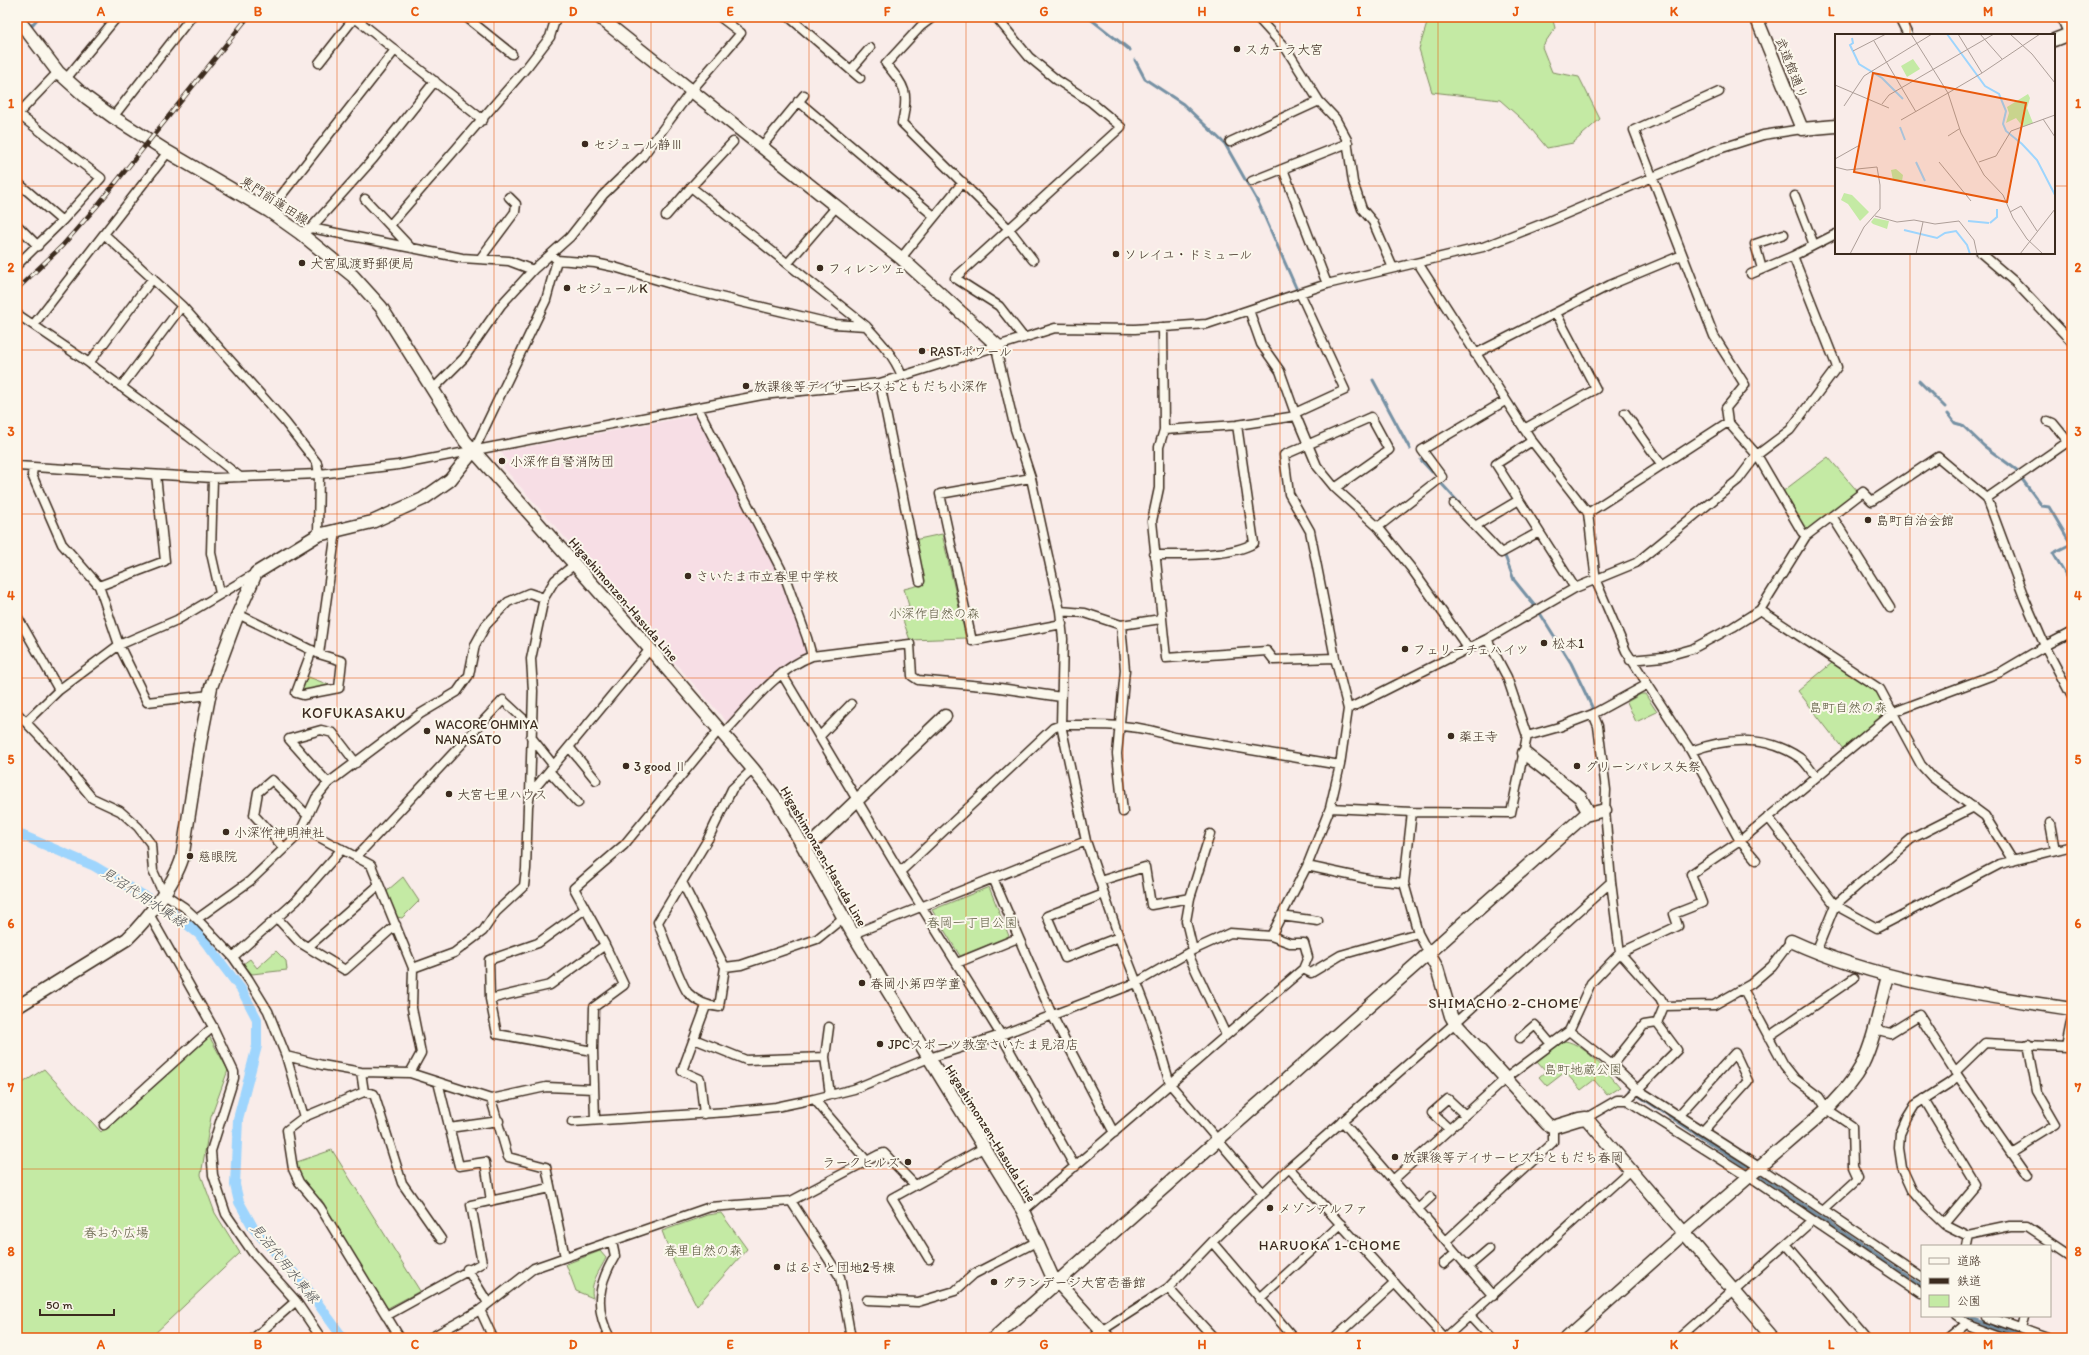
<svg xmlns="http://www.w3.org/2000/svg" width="2089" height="1355" viewBox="0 0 2089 1355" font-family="Itim,'Klee One',sans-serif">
	<rect width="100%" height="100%" fill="#f9ece9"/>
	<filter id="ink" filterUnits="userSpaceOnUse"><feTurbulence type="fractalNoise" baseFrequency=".025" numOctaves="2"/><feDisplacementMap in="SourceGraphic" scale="8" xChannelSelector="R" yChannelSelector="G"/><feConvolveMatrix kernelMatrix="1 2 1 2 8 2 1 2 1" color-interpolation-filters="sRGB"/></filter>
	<g filter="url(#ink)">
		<path fill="#f7dee5" d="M697 415 762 541 794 611 807 652 772 675 727 722 503 467 509 462 501 452Z"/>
		<path fill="#c4eaa4" stroke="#808a61" d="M1429 17H1552L1555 28 1542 47 1552 72 1579 77 1600 119 1573 143 1547 148 1527 124 1500 100 1432 92 1419 49Z
			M1828 457 1859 493 1808 532 1802 530 1782 492Z
			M942 534 966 638 910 640 899 609 909 606 904 589 924 584 914 540Z
			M1832 663 1879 693 1890 711 1843 749 1798 691Z
			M306 676 332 686 304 692 301 688Z
			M1641 694H1645L1657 712 1636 722 1627 702Z
			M403 877 419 901 402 918 397 917 386 894 388 890Z
			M989 887 1009 936 960 956 932 910Z
			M276 951 286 961 287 970 252 974 243 964 250 959 257 968Z
			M209 1036 228 1070 211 1117 201 1175 215 1213 240 1253 150 1338H17V1085L18 1086 44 1069 101 1132Z
			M1561 1041C1581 1039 1608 1073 1620 1087L1607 1095 1594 1080 1581 1090 1565 1072 1547 1086 1539 1077 1546 1071 1536 1060Z
			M332 1150 420 1291 386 1309 321 1199 315 1200 291 1164Z
			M721 1213 747 1249 697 1306 674 1263 662 1231 707 1215Z
			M600 1251 606 1258C600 1270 589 1284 593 1298L576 1291 566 1264Z"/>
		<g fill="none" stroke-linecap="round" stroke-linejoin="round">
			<path stroke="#7691a4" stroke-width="3" d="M1088 17 1130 50
				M32 25 39 17
				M1135 60 1145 79 1183 104 1225 144 1259 204 1297 290
				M1373 380 1410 449
				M1919 381 1945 407
				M1948 414 1955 423 1962 425 1984 446 2018 471
				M1421 460 1432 472
				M2022 479 2042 506 2049 507 2071 544 2053 553 2072 585
				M1440 482 1460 504
				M1505 556 1514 580 1538 610 1571 663 1593 709
				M1630 1090 1752 1171
				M1757 1174 1922 1286
				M1968 1316 2026 1338"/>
			<path stroke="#9ed5fd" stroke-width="10" d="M17 833 94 866 173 913 199 934 241 989 257 1019V1046L238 1119 235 1185 239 1202 254 1229 303 1283 343 1338"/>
			<defs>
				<path id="street" d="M466 17 512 54
					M789 17 860 78
					M933 17 921 26 886 64C906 87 909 93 902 123L1009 229 1033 260
					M996 17 1029 57 1057 80 1091 102 1121 127 955 278 999 306 1024 338
					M1257 17 1287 50 1319 101 1335 118 1347 140 1353 182 1362 209 1373 222 1393 268
					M1899 17 1908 35
					M2061 17 2072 42
					M355 18 483 120
					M319 63 355 17
					M851 70 870 48
					M65 80 117 17
					M1719 92 1634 130 1714 336 1745 385 1726 408 1728 422 1757 455 1802 532 1806 536
					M798 101 934 216
					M17 115 58 72
					M113 117 191 17
					M1230 142 1319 101
					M762 146 804 95
					M1283 169 1327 284
					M1252 181 1348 143
					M17 182 62 221
					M691 187 733 142
					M1795 196 1814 245
					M365 199 411 248
					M269 211 395 50
					M666 216 691 187 866 326C881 342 894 356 902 376
					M17 225 38 246
					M390 225 527 67 550 37 556 17
					M311 228 373 159 435 81
					M300 233 311 228 462 258 509 261 533 270
					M104 234 168 152
					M1981 253 2016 283 2072 342
					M551 254 557 260 595 263 614 267 691 290 834 324 866 326
					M901 258 963 182
					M480 259 515 212 516 204 509 197
					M788 263 837 206
					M1418 263 1532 441 1588 513 1596 581 1626 651 1691 751 1740 841 1756 860
					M17 265 62 221 101 178 18 114
					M1762 269 1755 244 1784 234
					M1751 274 1793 256
					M1249 310 1261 344 1280 371 1296 416 1317 466 1335 488 1378 527 1411 568 1468 648
					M17 314 89 363 188 436 240 477
					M34 324 104 234 182 306 285 422 317 463 319 474 318 535
					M1163 327 1164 430 1159 447V488L1152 521 1166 658 1267 651 1274 660 1335 658
					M996 348 1015 429 1031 478 1060 611 1063 639 1061 725 1086 841 1119 937 1152 1022 1170 1084 1263 1193
					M1475 354 1610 285 1682 255
					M89 363 153 278
					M880 383 920 581
					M121 387 182 306
					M433 389 464 358 501 305 533 270 570 237 603 195 642 157 692 90 741 33 720 17
					M698 408 785 577 807 638 812 656
					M1295 413 1345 390 1300 293
					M1625 413 1662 465
					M2048 421 2053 423 2071 445
					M1524 429 1596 389 1556 313
					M1164 430 1237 425 1296 416
					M1532 441 1496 464 1575 588
					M474 450 546 300 557 260
					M17 466 213 478 319 474 398 465 762 395 880 383 1055 328 1135 329 1207 324 1327 284 1483 247 1549 221 1719 149 1763 135 1802 129
					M33 468 32 475 62 544 99 586 119 645 147 702 210 695
					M213 478 211 553 220 593
					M1031 478 940 494 972 641 1062 624
					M1987 498 2069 441
					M1454 504 1501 553 1539 532
					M1588 513 1728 422
					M1832 516 1890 608
					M1475 526 1519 500
					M1378 527 1442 477 1422 450 1505 401
					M1154 555C1181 555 1231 557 1254 543L1237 425
					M99 586 165 561 156 475
					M1760 610 1880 689 1921 765 1932 777 1985 816 2013 861
					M1060 611 1085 613 1121 625 1161 619
					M238 614 319 654 342 661 339 688 303 695 296 693 312 650
					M17 616 59 690
					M1121 625 1125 670 1117 754 1123 812
					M319 654 336 531
					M1630 660 1663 657 1692 649 1733 627 1760 610 1806 536 1863 492 1872 501 1938 457 1987 498 2025 600 2045 646 2072 697
					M782 674 900 872 1001 1035 1075 1167
					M1348 709 1487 639 1575 588 1636 563 1738 480 1757 455 1790 430 1837 367 1793 256 1836 234
					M17 713 53 751 92 798 120 811 138 827 151 844 153 871 163 893 184 907 197 919 233 957 249 980 268 1011 286 1056 304 1117
					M1593 714 1598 726 1606 790 1605 810 1611 882 1620 953 1660 998 1664 1006 1714 1005 1751 984 1772 966 1791 941
					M26 722 59 690 119 645 177 620 256 573
					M723 734C749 707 775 670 812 656L910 644 912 676 918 680 993 687 1061 697
					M820 736 851 704
					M1527 736 1559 727 1593 714 1646 685
					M531 737 554 766
					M569 747 596 780
					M1691 751C1727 738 1767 735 1800 758 1806 762 1811 771 1816 777
					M549 771 578 803
					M328 783 289 739 321 730 333 733 356 763
					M530 794 650 649
					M1330 808 1412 812 1511 813 1527 736 1507 677 1487 639
					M1412 812 1404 883 1418 933
					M1768 817 1835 905 1877 928 2000 864 2072 846
					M2050 823 2055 850
					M302 828 371 865 413 968 412 1008 421 1053 410 1073
					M283 847 254 815 258 792 272 780 308 816
					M356 857 503 700 531 726
					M1307 866 1372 880 1404 883
					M900 872 1053 728 1061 725C1103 725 1134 723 1174 737L1340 765
					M993 878 1052 1015 1114 1133
					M1100 881 1145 867 1151 905 1190 898
					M682 882 725 967 741 965 817 939 843 918
					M1104 894 1047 916 1065 958 1119 937
					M585 909 538 943 489 960 490 999 497 1034 593 1051
					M149 914 213 1027 234 1072V1078L211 1151 213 1175 226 1214 253 1253 296 1301 321 1338
					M1281 916 1318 921
					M277 918 299 942 345 970 396 925
					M197 919 250 881 294 839 302 828 316 798 328 783 420 714 457 692 469 675 475 645 486 625 508 602 529 593 544 598
					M853 934 1086 841
					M1271 936 1307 866 1330 808 1340 765 1348 709 1335 658 1310 531 1289 494 1284 455 1371 417 1389 450 1335 488
					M308 947 379 885
					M1193 950 1186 921 1190 898 1210 834
					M1816 952 1835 905 1911 839 1974 807
					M1188 954 1226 1035
					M233 957 296 901 342 849
					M957 963 1018 938
					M725 967 719 1007C707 1006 697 1002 688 993 683 988 661 932 658 922L708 839 732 789 753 769
					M413 968 454 953 483 931 496 912 524 886 526 869 528 806 530 794 533 691 531 659 544 598 555 580 575 564
					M1743 989 1784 1065 1795 1079 1819 1097 1827 1109 1852 1126 1853 1167 1858 1178 1823 1210
					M490 999 550 985 605 945
					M829 1027 825 1057 830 1095
					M1874 1029 1890 1033 1919 1015 1958 1076 2027 1175
					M1569 1031 1612 1065 1637 1089 1759 1167 1922 1277
					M1768 1037 1854 978
					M1520 1038 1535 1025 1551 1044
					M694 1039 746 1060 825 1057
					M286 1056 322 1065 361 1072 410 1073 491 1099 546 1087 594 1089
					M1612 1065 1644 1025 1657 1023
					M361 1072 364 1092
					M1955 1072 1985 1043 2066 1047 2072 1017
					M1958 1076 1948 1084 1915 1105 1907 1118 1900 1134 1899 1148 1902 1168 1912 1190 1925 1205 1946 1225 1968 1236 2011 1227H2027L2072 1257
					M438 1082 459 1166 485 1162 491 1201
					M491 1099 508 1157 546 1167 565 1257
					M814 1099 867 1161
					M1924 1099 1976 1185 1944 1223
					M1627 1100 1749 1177 1922 1294
					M704 1114 700 1079 682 1071 706 1006
					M1679 1115 1735 1053 1748 1081 1703 1131
					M1586 1118 1617 1100H1627L1677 1050 1657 1023 1664 1006
					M595 1120 593 1051 594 1007 624 985 605 945 574 888 624 845 719 730
					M1342 1121 1493 1296
					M572 1122 728 1112 776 1107 814 1099 854 1089 929 1058 1001 1035 1136 983 1193 950 1230 933 1271 936 1290 943H1304L1308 957 1303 969
					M104 1125 213 1027
					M449 1128 499 1121
					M1449 1129 1432 1113 1448 1099 1465 1115
					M2011 1152 2056 1124 2037 1091 2028 1044
					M1289 1168 1445 1338
					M1393 1180 1505 1079 1569 1031 1591 983 1620 953 1678 926 1674 914 1702 903 1691 874 1740 841 1894 712 2001 672 2045 646 2072 632
					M791 1201 840 1277 851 1338
					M1418 1209 1431 1197
					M1023 1211 1303 969 1311 973 1341 955 1418 933 1429 954
					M1446 1241 1553 1142V1127
					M1212 1242 1294 1338
					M1786 1244 1867 1338
					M1966 1246 1968 1236
					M929 1259 892 1198 985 1147
					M1443 1264 1456 1253
					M1468 1267 1489 1249
					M467 1269 488 1303
					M1168 1288 1214 1338
					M1259 1299 1341 1224
					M867 1300 918 1302 955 1291 974 1274 1038 1241
					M480 1310 493 1338
					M386 1316 482 1263 471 1205 550 1188
					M1470 1316 1490 1338
					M1956 1316 1966 1323 2007 1338
					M1986 1316 2047 1338
					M2021 1328 2024 1316
					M254 1338 296 1301
					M400 1338 320 1207 299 1182 293 1169 287 1130 304 1117 364 1092 374 1094 402 1183 441 1239
					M430 1338 480 1310 534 1268 710 1207 791 1201 878 1155 884 1153 915 1185
					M610 1338C594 1308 598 1284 615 1256L612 1242
					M1093 1338 1101 1331 1168 1288 1212 1242 1289 1168 1455 1023 1611 882
					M1335 1338 1395 1283
					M1445 1338 1630 1170
					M1680 1338 1812 1221
					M1948 1338 1966 1323"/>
				<path id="secondary" d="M599 17 901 258 999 347
					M1756 17 1802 129 1836 126
					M17 18 58 72 87 98 113 117 168 152 269 211 300 233 353 276 381 307 465 441 650 649 753 769 775 797 853 934 1023 1211 1052 1276 1108 1338
					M2054 40 2072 33
					M1524 753 1580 797 1589 813
					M805 850 945 716
					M1791 941C1878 981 1978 995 2072 1009
					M1429 954 1437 968 1451 1016 1455 1023 1547 1124 1553 1127 1579 1119 1586 1118 1774 1338
					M17 1007 127 939C146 921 174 884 182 859L200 743 211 687 238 614 256 573 318 535 372 522 423 499 450 480 474 450
					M994 1338 1585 815 1605 810
					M1567 1338 1684 1233 1827 1109C1840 1095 1853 1082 1862 1065 1875 1039 1880 1005 1888 976"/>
			</defs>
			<use href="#street" stroke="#3b2a1e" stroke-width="11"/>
			<use href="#secondary" stroke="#3b2a1e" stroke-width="15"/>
			<use href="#street" stroke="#fbf7ec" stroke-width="8"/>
			<use href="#secondary" stroke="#fbf7ec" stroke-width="12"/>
			<defs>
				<path id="rail" d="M17 289 62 246 97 206 248 17"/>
			</defs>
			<use href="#rail" stroke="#3b2a1e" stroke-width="4.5"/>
			<use href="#rail" stroke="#fbf7ec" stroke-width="3" stroke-dasharray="9" stroke-linecap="butt"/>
		</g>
	</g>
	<path fill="none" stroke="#e8590c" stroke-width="1" stroke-opacity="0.55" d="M179 17V1338M337 17V1338M494 17V1338M651 17V1338M809 17V1338M966 17V1338M1123 17V1338M1280 17V1338M1438 17V1338M1595 17V1338M1752 17V1338M1910 17V35M17 186H1836M2054 186H2072M1910 253V1338M17 350H2072M17 514H2072M17 678H2072M17 841H2072M17 1005H2072M17 1169H2072"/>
	<g fill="#3b2a1e" stroke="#fbf7ec" stroke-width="1.5">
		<circle cx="1237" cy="49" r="4"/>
		<circle cx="585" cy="144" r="4"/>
		<circle cx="1116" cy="254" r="4"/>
		<circle cx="302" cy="263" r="4"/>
		<circle cx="820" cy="268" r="4"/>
		<circle cx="567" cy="288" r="4"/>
		<circle cx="922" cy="351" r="4"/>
		<circle cx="746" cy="386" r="4"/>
		<circle cx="502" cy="461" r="4"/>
		<circle cx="1868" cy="520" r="4"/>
		<circle cx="688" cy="576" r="4"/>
		<circle cx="1544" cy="643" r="4"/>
		<circle cx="1405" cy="649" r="4"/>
		<circle cx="427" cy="731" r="4"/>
		<circle cx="1451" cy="736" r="4"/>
		<circle cx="626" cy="766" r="4"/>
		<circle cx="1577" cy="766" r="4"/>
		<circle cx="449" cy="794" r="4"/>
		<circle cx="226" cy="832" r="4"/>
		<circle cx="190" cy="856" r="4"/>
		<circle cx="862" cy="983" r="4"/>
		<circle cx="880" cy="1044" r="4"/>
		<circle cx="1395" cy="1157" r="4"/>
		<circle cx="908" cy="1162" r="4"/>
		<circle cx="1270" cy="1208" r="4"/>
		<circle cx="777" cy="1267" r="4"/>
		<circle cx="994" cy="1282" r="4"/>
	</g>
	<g text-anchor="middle" stroke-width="4" stroke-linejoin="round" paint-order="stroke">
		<g font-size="13" fill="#3b2a1e" stroke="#fbf7ec" text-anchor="start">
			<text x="1245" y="54">スカーラ大宮</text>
			<text x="593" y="149">セジュール静Ⅲ</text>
			<text x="1124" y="259">ソレイユ・ドミュール</text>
			<text x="310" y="268">大宮風渡野郵便局</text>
			<text x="828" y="273">フィレンツェ</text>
			<text x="575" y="293">セジュールK</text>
			<text x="930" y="356">RASTポワール</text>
			<text x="754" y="391">放課後等デイサービスおともだち小深作</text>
			<text x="510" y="466">小深作自警消防団</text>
			<text x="1876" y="525">島町自治会館</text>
			<text x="696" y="581">さいたま市立春里中学校</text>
			<text x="1552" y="648">松本1</text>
			<text x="1413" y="654">フェリーチェハイツ</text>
			<text x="435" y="729">WACORE OHMIYA<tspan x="435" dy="15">NANASATO</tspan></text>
			<text x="1459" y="741">薬王寺</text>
			<text x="634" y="771">3 good Ⅱ</text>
			<text x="1585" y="771">グリーンパレス矢祭</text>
			<text x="457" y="799">大宮七里ハウス</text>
			<text x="234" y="837">小深作神明神社</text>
			<text x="198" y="861">慈眼院</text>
			<text x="870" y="988">春岡小第四学童</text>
			<text x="888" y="1049">JPCスポーツ教室さいたま見沼店</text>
			<text x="1403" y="1162">放課後等デイサービスおともだち春岡</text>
			<text x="900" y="1167" text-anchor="end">ラークヒルズ</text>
			<text x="1278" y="1213">メゾンアルファ</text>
			<text x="785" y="1272">はるさと団地2号棟</text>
			<text x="1002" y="1287">グランデージ大宮壱番館</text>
		</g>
		<g font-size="13" fill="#3b2a1e" stroke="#fbf7ec">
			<text transform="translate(1792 68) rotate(68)" y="5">武道館通り</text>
			<text transform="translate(275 200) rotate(33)" y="5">東門前蓮田線</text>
			<text transform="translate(624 599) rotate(49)" y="5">Higashimonzen-Hasuda Line</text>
			<text transform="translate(824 856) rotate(60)" y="5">Higashimonzen-Hasuda Line</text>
			<text transform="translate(991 1133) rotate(58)" y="5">Higashimonzen-Hasuda Line</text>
		</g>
		<g font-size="13" fill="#5d5a40" stroke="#fbf7ec">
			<text x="934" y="618">小深作自然の森</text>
			<text x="1848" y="712">島町自然の森</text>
			<text x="972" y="927">春岡一丁目公園</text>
			<text x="1583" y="1074">島町地蔵公園</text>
			<text x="116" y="1237">春おか広場</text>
			<text x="703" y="1255">春里自然の森</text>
		</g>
		<g font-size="14" font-style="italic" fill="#545556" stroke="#fbf7ec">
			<text transform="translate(144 897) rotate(33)" y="5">見沼代用水東縁</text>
			<text transform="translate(285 1263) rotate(51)" y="5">見沼代用水東縁</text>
		</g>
		<g font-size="14" letter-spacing="1" fill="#3b2a1e" stroke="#fbf7ec">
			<text x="1504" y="1008">SHIMACHO 2-CHOME</text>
			<text x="1330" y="1250">HARUOKA 1-CHOME</text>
		</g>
		<g font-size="15" letter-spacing="1" fill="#3b2a1e" stroke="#fbf7ec">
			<text x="354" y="718">KOFUKASAKU</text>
		</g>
	</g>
	<g transform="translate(1835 34)">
		<rect width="220" height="220" fill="#f9ece9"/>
		<path d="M78 25 85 35 72 43 66 32ZM193 60 195 64 192 74 198 89 188 93 181 84 171 89 174 79 172 73ZM61 135 68 141 67 147 58 146 56 136ZM9 159 17 161 34 178 25 187 13 170 6 166ZM39 184 54 187 52 195 38 190 36 188Z" fill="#c4eaa4"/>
		<path fill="none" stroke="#9ed5fd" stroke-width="2" d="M112 0 150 52 164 60 171 77 168 90 171 97 187 110 202 126 220 161M17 4 18 9 15 11 24 30 47 44 68 65M65 93 70 106M81 128 90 147M133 187 154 189M155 189 162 183V175M69 196 102 204 110 199 121 197 132 211 135 220"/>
		<path fill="none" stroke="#ad9e98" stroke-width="1" d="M76 0 113 59 126 99 149 141 168 161 178 184 192 205 208 220M145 0 167 25M175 0 197 20 220 49M39 7 81 78M18 17 51 0M147 39 205 0M0 51 54 74M113 59 147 39 123 0M47 70 54 61 159 0M9 72 29 42 97 0M208 85 220 103M66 86 113 59M113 102 124 95M0 125 23 112M104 128 136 167M144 128 161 122 176 97 220 81M0 133 12 136 42 133 45 151V175L29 193 15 220M175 178 186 172 202 197M40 182 62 188 79 186 100 190 124 187 139 206 142 220M81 220 88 188M185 220 220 175"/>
		<path fill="#e8590c" fill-opacity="0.15" stroke="#e8590c" stroke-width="2" d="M38 39 191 69 172 168 19 138Z"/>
		<rect width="220" height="220" fill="none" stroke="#3b2a1e" stroke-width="2"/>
	</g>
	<rect width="2089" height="1355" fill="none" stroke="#fbf7ec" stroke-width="44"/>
	<rect x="1921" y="1245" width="130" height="72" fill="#fbf7ec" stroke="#aea59a"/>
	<rect x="1929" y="1258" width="20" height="6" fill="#fbf7ec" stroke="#aea59a"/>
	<text x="1957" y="1265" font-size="12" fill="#3b2a1e">道路</text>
	<rect x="1929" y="1278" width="20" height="6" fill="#3b2a1e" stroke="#aea59a"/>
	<text x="1957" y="1285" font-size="12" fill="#3b2a1e">鉄道</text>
	<rect x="1929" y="1295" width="20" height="12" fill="#c4eaa4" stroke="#aea59a"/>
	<text x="1957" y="1305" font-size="12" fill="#3b2a1e">公園</text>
	<path d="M40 1309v6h74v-6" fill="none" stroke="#3b2a1e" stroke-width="2"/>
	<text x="46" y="1309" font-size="12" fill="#3b2a1e" stroke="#fbf7ec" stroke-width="3" paint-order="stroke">50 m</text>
	<rect x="22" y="22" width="2045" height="1311" fill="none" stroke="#e8590c" stroke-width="1.5"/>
	<g font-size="13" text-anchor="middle" font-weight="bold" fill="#e8590c">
		<text x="101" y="16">A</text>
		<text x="258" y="16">B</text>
		<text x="415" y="16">C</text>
		<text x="573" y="16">D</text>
		<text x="730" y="16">E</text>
		<text x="887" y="16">F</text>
		<text x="1044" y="16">G</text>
		<text x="1202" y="16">H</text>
		<text x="1359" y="16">I</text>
		<text x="1516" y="16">J</text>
		<text x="1674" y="16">K</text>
		<text x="1831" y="16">L</text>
		<text x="1988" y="16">M</text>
		<text x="11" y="108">1</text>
		<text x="2078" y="108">1</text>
		<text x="11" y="272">2</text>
		<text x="2078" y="272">2</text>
		<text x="11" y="436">3</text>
		<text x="2078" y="436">3</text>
		<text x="11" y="600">4</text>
		<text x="2078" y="600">4</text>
		<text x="11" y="764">5</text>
		<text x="2078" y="764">5</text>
		<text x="11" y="928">6</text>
		<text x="2078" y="928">6</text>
		<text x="11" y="1092">7</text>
		<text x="2078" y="1092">7</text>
		<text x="11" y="1256">8</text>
		<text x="2078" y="1256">8</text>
		<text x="101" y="1349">A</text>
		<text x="258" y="1349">B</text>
		<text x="415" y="1349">C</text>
		<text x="573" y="1349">D</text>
		<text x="730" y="1349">E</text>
		<text x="887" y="1349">F</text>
		<text x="1044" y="1349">G</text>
		<text x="1202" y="1349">H</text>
		<text x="1359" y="1349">I</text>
		<text x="1516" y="1349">J</text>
		<text x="1674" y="1349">K</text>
		<text x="1831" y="1349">L</text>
		<text x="1988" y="1349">M</text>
	</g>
</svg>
